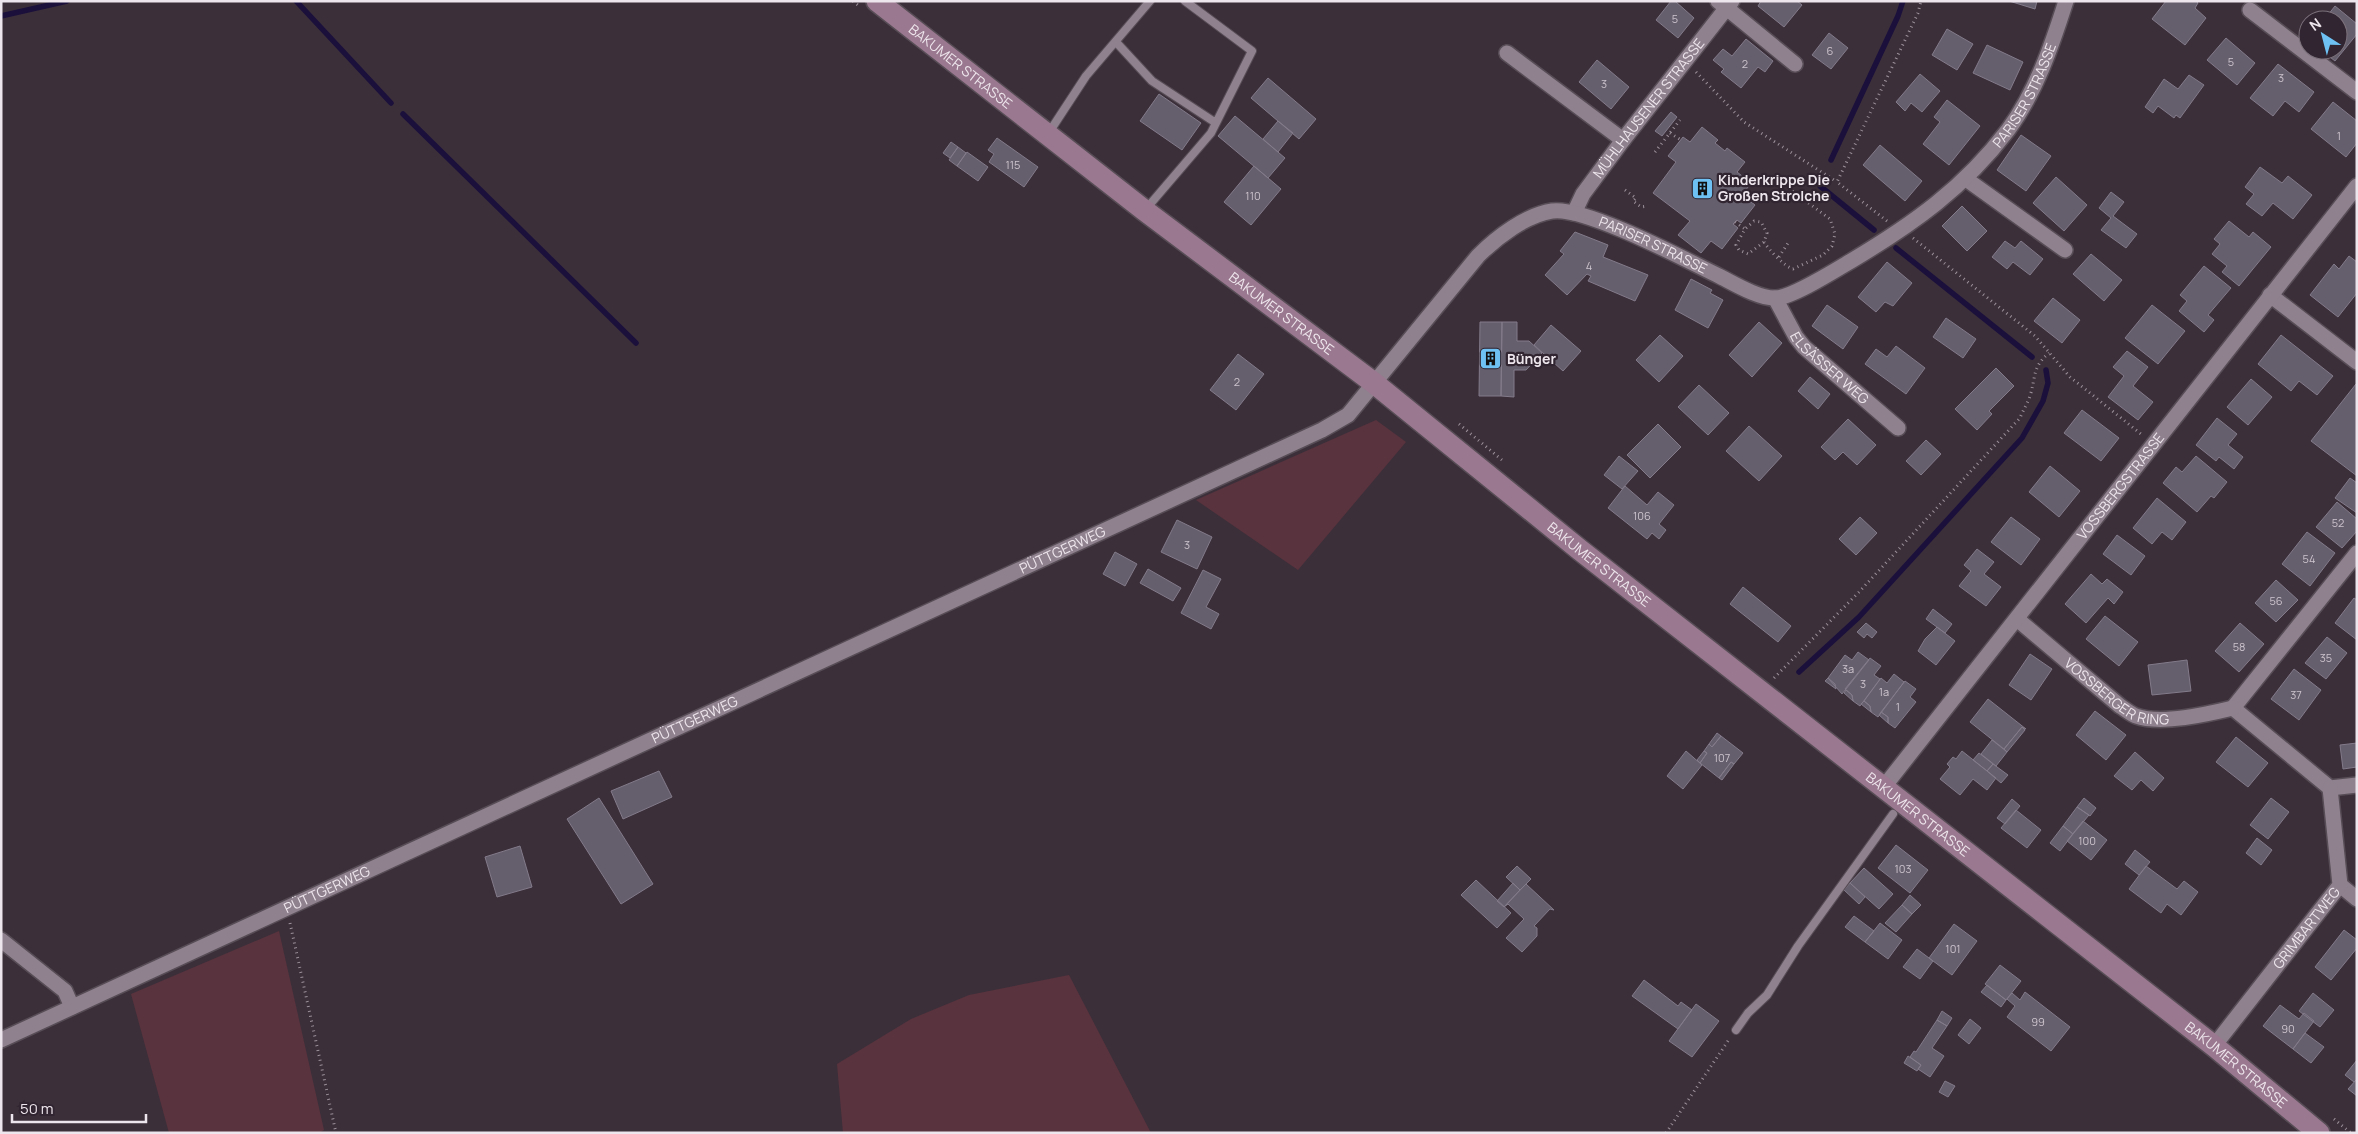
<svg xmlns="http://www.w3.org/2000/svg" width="2358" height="1134" viewBox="0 0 2358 1134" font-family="Manrope,sans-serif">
	<rect width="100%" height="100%" fill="#3b2f3a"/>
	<path fill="#59333d" d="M1376 420 1406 442 1298 570 1196 500Z
		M279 931 324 1130 319 1133H169L131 994Z
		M1069 975 1151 1133H843L837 1064 911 1019 969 995Z"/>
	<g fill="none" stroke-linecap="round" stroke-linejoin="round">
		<path stroke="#1b103b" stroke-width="5.5" d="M296 1 391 103
			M1 16 67 1
			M403 114 636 343
			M1831 160 1898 16 1903 1
			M1820 186 1874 230
			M1896 248 2032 357
			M1799 672 1859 617 2022 438 2043 401 2048 383 2046 370"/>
	</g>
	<path fill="#655e6c" stroke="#837b8a" d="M1671 1H1675L1694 18 1678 38 1656 20Z
		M1761 1H1797L1802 5 1784 27 1758 6Z
		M2009 1H2037L2035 9Z
		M2166 1H2196L2198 3 2195 8 2206 18 2185 45 2152 19Z
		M2335 6 2357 24V34L2335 61 2321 50H2338V20H2324Z
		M1947 29 1973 44 1957 70 1932 55Z
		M1829 33 1848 48 1831 69 1812 55Z
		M2226 38 2255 63 2237 85 2207 60Z
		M1746 39 1773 61 1765 72 1758 67 1741 88 1721 72 1724 69 1713 60 1723 49 1732 56Z
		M1987 45 2023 62 2010 90 1973 73Z
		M1597 60 1629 87 1611 109 1579 82Z
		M2278 64 2314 92 2299 112 2285 101 2273 116 2250 98Z
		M1920 74 1940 91 1922 112 1911 103 1905 111 1896 102Z
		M2189 75 2204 85 2180 118 2176 115 2174 118 2158 106 2153 113 2145 107 2164 79 2178 89Z
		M1268 78 1316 119 1299 139 1251 98Z
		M1159 94 1201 123 1182 150 1140 121Z
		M1947 100 1980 126 1949 165 1923 144 1940 122 1934 117Z
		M2333 102 2357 121V143L2346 157 2311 129Z
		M1671 112 1677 117 1662 136 1655 131Z
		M1235 116 1285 158 1268 178 1218 136Z
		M1278 121 1293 133 1278 152 1263 139Z
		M1702 127 1718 140 1715 143 1725 151 1727 148 1745 162 1737 172 1751 183 1742 195 1755 205 1741 223 1737 220 1733 224 1738 228 1722 249 1711 241 1701 253 1678 235 1690 221 1653 193 1676 162 1668 156 1683 137 1690 142Z
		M2021 135 2051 156 2026 191 1997 170Z
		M997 138 1038 167 1024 187 989 162 994 154 988 150Z
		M951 142 958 147 950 158 943 153Z
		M1880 145 1922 181 1905 201 1863 165Z
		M958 147 966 153 957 166 949 160Z
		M967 152 988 167 978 181 957 166Z
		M1254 166 1281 189 1251 225 1224 202Z
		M2260 167 2282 183 2288 176 2312 195 2293 219 2273 203 2262 216 2246 204 2254 194 2245 187Z
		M2056 177 2087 205 2064 231 2033 203Z
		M2111 192 2124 202 2113 216 2137 234 2126 248 2101 230 2111 218 2099 208Z
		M1962 206 1987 231 1967 251 1942 226Z
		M2229 221 2249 237 2253 232 2271 247 2239 286 2222 272 2227 266 2212 254 2220 244 2214 239Z
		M1575 232 1608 245 1603 257 1648 275 1635 301 1588 281 1591 276 1587 274 1567 295 1545 275 1564 254 1560 251Z
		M2005 241 2015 248 2021 241 2043 259 2030 275 2013 262 2007 269 1992 257Z
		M2091 254 2122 280 2104 301 2073 274Z
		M2349 256 2357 262V293L2338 317 2310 295 2334 264 2339 269Z
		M1887 262 1912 283 1893 306 1885 302 1876 312 1858 297Z
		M2204 266 2231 288 2208 315 2214 320 2204 332 2179 311 2187 301 2180 295Z
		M1691 279 1712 290 1710 293 1723 300 1708 328 1675 310Z
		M2053 298 2080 320 2062 343 2034 321Z
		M1827 305 1858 327 1843 349 1812 326Z
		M2152 305 2185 331 2158 364 2125 338Z
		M1946 318 1976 339 1963 358 1933 337Z
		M1480 322H1502L1501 396H1479Z
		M1502 322H1517V341H1529L1542 353 1526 370H1514V397L1501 396Z
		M1759 322 1782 343 1752 377 1729 355Z
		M1551 325 1581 351 1563 371 1534 345Z
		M1660 335 1683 356 1659 382 1636 360Z
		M2281 335 2333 376 2317 395 2299 381 2291 391 2258 364Z
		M1896 346 1925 368 1906 394 1865 364 1876 349 1887 357Z
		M2127 351 2148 367 2133 386 2153 402 2138 420 2108 397 2124 376 2113 367Z
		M1238 354 1264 374 1236 410 1210 390Z
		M1996 368 2014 386 1989 411 1992 414 1977 430 1955 409Z
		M1810 377 1830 394 1818 409 1798 391Z
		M2251 379 2272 397 2248 425 2227 407Z
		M2356 384 2357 385V476L2311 441Z
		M1699 385 1729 413 1708 435 1678 407Z
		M2082 410 2119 438 2101 461 2064 433Z
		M2217 418 2237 434 2228 445 2243 457 2234 469 2219 457 2216 461 2196 445Z
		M1848 419 1876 445 1857 465 1843 452 1835 460 1821 447Z
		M1658 424 1681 447 1650 478 1627 455Z
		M1749 426 1782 456 1759 481 1726 451Z
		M1926 440 1941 454 1921 475 1906 461Z
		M1619 456 1638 471 1622 489 1604 475Z
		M2196 456 2227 482 2214 498 2211 496 2197 512 2163 483 2176 467 2182 472Z
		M2050 466 2080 491 2059 517 2029 492Z
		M2350 478 2357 483V513L2335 498Z
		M1625 486 1647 505 1658 492 1674 505 1659 524 1666 530 1659 539 1652 533 1647 539 1608 508Z
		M2157 498 2186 522 2172 540 2162 532 2152 544 2133 528Z
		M2337 502 2357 519V531L2342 548 2316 527Z
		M1860 517 1877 533 1856 555 1839 539Z
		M2011 517 2040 539 2021 565 1991 542Z
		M1177 520 1212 537 1197 569 1161 552Z
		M2307 532 2335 553 2310 586 2282 564Z
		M2117 535 2145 556 2131 575 2103 554Z
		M1977 549 1994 562 1984 574 2001 587 1986 606 1959 586 1971 571 1964 565Z
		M1115 552 1137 564 1125 586 1103 574Z
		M1148 569 1181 588 1173 601 1140 583Z
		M1203 570 1221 579 1206 607 1219 614 1211 629 1181 613Z
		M2091 574 2102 584 2107 579 2123 592 2114 604 2108 598 2086 623 2065 604Z
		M2276 580 2298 600 2276 622 2255 603Z
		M1743 587 1791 626 1778 642 1730 604Z
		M2354 598 2357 600V640L2335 623Z
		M1933 609 1952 624 1945 633 1926 619Z
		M2105 616 2138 642 2119 666 2086 639Z
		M1866 623 1877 632 1872 638 1867 634 1864 638 1857 632Z
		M2240 623 2264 644 2239 672 2215 651Z
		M1937 627 1955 641 1936 665 1918 651 1925 639Z
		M2327 637 2347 653 2326 679 2305 663Z
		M1858 652 1869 660 1842 694 1828 678 1845 655 1852 660Z
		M2030 654 2052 669 2031 700 2009 685Z
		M1870 658 1881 666 1874 675 1880 679 1860 706 1853 701 1852 695 1845 689Z
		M2187 660 2191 691 2152 695 2148 665Z
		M2294 669 2321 690 2299 720 2271 699Z
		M1894 674 1904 682 1878 717 1871 712 1870 706 1864 701 1881 678 1887 683Z
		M1828 678 1835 684 1836 689 1825 681Z
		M1905 681 1916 689 1910 697 1916 702 1895 728 1888 723V717L1881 712Z
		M1846 690 1852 695 1853 701 1844 693Z
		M1988 699 2026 729 2022 727 2004 749 1970 722Z
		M1864 701 1870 706 1871 712 1861 704Z
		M2095 711 2126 735 2106 760 2076 735Z
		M1881 712 1888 717V723L1879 715Z
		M2022 727 2025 730 2007 752 2004 749Z
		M1717 733 1721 736 1712 747 1709 744Z
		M1721 736 1743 753 1734 764 1731 762 1719 778 1700 763 1707 753 1704 751 1709 744 1712 747Z
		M2236 737 2268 763 2248 787 2216 762Z
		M1992 740 2007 752 1996 766 1981 754Z
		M2357 743V767L2343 769 2340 745Z
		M1686 751 1702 765 1683 789 1667 776Z
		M1704 751 1707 753 1700 763 1697 760Z
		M1962 751 1996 778 1987 790 1973 779 1960 795 1940 779 1950 767 1947 764 1953 757 1956 759Z
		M2135 752 2164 778 2153 791 2141 780 2132 790 2114 776Z
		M1979 753 1993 764 1987 771 1973 760Z
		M1731 762 1734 764 1722 780 1719 778Z
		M1993 764 2008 775 2001 783 1987 771Z
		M659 771 672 797 623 819 611 791Z
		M599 798 653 884 621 904 567 819Z
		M2084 798 2096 808 2090 816 2077 807Z
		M2271 798 2289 812 2268 839 2250 825Z
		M2012 799 2020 806 2005 824 1997 818Z
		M2077 807 2089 815 2073 834 2063 826Z
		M2016 810 2041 830 2027 848 2001 828Z
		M2083 821 2107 840 2091 860 2067 841Z
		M2063 826 2073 834 2060 851 2050 843Z
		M2257 838 2272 850 2261 865 2246 853Z
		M1896 845 1928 870 1910 893 1878 868Z
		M520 846 532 887 497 897 485 857Z
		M2135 850 2150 862 2139 875 2125 864Z
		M1517 866 1531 879 1520 890 1506 877Z
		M2146 866 2177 889 2184 881 2198 892 2181 915 2167 904 2161 913 2129 889Z
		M1864 868 1893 894 1879 909 1850 883Z
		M1476 880 1511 913 1497 928 1461 895Z
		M1513 883 1520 890 1504 907 1497 901Z
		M1850 883 1865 897 1859 904 1844 890Z
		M1526 884 1554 910 1550 909 1534 926 1537 928V936L1522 952 1506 938 1524 919 1508 904 1504 907Z
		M1910 895 1921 905 1912 914 1902 905Z
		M1902 905 1912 914 1896 932 1885 923Z
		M1854 916 1874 931 1865 942 1845 927Z
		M1880 923 1902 940 1888 959 1865 942Z
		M1954 924 1977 941 1952 975 1929 958Z
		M2344 930 2357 940V948L2331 980 2315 967Z
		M1917 949 1933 961 1920 979 1903 967Z
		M2000 965 2021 981 2006 1000 1985 984Z
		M1644 980 1678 1006 1681 1002 1692 1010 1678 1029 1632 996Z
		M1987 985 2006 1000 2001 1007 1981 992Z
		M2025 992 2070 1027 2051 1051 2007 1017 2015 1006 2007 999 2012 993 2020 1000Z
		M2313 993 2334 1010 2320 1027 2299 1011Z
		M1696 1004 1719 1021 1692 1057 1669 1041Z
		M2280 1005 2299 1019 2304 1013 2314 1021 2293 1049 2263 1026Z
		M1942 1011 1952 1018 1947 1026 1937 1020Z
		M1970 1019 1981 1028 1969 1044 1958 1035Z
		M1937 1020 1947 1026 1932 1048 1944 1056 1930 1077 1918 1069 1921 1065 1910 1057 1914 1051 1916 1052Z
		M2305 1033 2324 1047 2311 1063 2293 1049Z
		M1908 1056 1921 1065 1917 1071 1904 1063Z
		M2357 1060V1079L2354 1082 2345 1075Z
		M2357 1079V1096L2348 1089Z
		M1945 1081 1955 1086 1948 1097 1939 1092Z"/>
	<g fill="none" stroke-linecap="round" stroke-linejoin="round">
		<defs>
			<path id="service" d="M1116 42 1152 81 1216 123
				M1048 134 1086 76 1150 1
				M1146 209 1211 133 1252 51 1185 1
				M1736 1030 1748 1013 1767 995 1798 946 1893 814"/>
			<g id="minor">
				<path d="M1718 1 1795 64"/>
				<path d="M2250 10 2357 92"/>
				<path d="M1507 53 1623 140"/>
				<path d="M1966 179 2065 250"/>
				<path id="s1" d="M1574 213 1583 194 1623 140 1732 1"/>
				<path d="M2270 295 2357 362"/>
				<path id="s2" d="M1775 298 1796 337 1804 347 1898 428"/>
				<path d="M2357 553 2233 708 2330 788 2357 785"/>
				<path id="s3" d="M2017 619 2120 706C2125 709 2131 714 2136 716 2161 725 2208 714 2233 708"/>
				<path id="s4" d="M1883 788 2357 186"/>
				<path d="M2340 885 2357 899"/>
				<path d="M1 940 65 991 72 1007"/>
				<path id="s5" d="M1 1040 1322 430 1348 415 1478 256C1497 237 1526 215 1552 211 1585 206 1686 260 1719 276 1733 283 1759 299 1776 298 1793 297 1834 271 1851 261 1913 224 1964 188 2008 130 2036 92 2052 45 2066 1"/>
				<path id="s6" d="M2214 1046 2340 885 2330 788"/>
			</g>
			<g id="secondary">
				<path id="s7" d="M877 1 1144 210 1374 383 1580 550 2214 1046 2319 1133"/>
			</g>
		</defs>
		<use href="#service" stroke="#574d56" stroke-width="10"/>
		<use href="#minor" stroke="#574d56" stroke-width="18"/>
		<use href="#secondary" stroke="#574d56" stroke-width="24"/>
		<path stroke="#9c929b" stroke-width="3" stroke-dasharray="1 4" stroke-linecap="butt" d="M853 1 859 6
			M1696 72 1744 122 1837 182
			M1670 133 1681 140
			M1655 152 1680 120
			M1625 190 1636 198 1633 201 1641 207 1647 206
			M1887 221 1837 182 1918 13 1921 1
			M1735 222 1745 229 1736 245 1739 250 1748 254 1764 242 1767 233 1761 222 1754 221 1745 229
			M1913 238 2035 336 2070 377 2141 434
			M1764 242C1768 249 1785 267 1793 269L1823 255 1832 246 1835 234 1830 219 1776 179
			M1779 257 1788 243
			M1459 424 1502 460
			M1774 678 1859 592 2020 418C2023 410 2028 403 2030 396 2036 377 2032 367 2049 353
			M290 923 336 1133
			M2334 1119 2351 1133
			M1666 1133 1730 1038"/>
		<use href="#service" stroke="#8f818e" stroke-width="8"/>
		<use href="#minor" stroke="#8f818e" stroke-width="15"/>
		<use href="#secondary" stroke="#9a788f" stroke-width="21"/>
	</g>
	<defs>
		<symbol id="building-square" viewBox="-11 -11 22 22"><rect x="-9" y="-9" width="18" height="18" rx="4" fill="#6dc2f3" stroke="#302530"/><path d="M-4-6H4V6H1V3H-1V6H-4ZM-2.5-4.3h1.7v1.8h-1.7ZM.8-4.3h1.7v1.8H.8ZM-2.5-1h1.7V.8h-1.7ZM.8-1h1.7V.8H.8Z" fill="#111"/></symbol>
	</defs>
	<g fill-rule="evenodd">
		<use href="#building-square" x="1690" y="176" width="25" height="25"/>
		<use href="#building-square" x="1478" y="346" width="25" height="25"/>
	</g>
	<g text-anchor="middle" stroke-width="4.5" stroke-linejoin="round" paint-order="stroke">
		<g font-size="11" fill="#ccc4cd">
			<text x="1675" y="23">5</text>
			<text x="1830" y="55">6</text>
			<text x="2231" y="66">5</text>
			<text x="1745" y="68">2</text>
			<text x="2281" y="82">3</text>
			<text x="1604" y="88">3</text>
			<text x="2339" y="140">1</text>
			<text x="1013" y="169">115</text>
			<text x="1253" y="200">110</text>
			<text x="1589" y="270">4</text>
			<text x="1237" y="386">2</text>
			<text x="1642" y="520">106</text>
			<text x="2338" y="527">52</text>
			<text x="1187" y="549">3</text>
			<text x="2309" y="563">54</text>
			<text x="2276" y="605">56</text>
			<text x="2239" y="651">58</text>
			<text x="2326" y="662">35</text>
			<text x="1848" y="673">3a</text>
			<text x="1863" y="688">3</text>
			<text x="1884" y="696">1a</text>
			<text x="2296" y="699">37</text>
			<text x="1898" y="711">1</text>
			<text x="1722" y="762">107</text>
			<text x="2087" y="845">100</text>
			<text x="1903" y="873">103</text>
			<text x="1953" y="953">101</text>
			<text x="2038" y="1026">99</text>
			<text x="2288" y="1033">90</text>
		</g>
		<g font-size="14" fill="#eee6ed" stroke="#302530">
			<text dy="5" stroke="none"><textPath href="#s7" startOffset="106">BAKUMER STRASSE</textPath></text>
			<text dy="5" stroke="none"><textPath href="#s5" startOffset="2349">PARISER STRASSE</textPath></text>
			<text dy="5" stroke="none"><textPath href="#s1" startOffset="129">MÜHLHAUSENER STRASSE</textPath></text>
			<text dy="5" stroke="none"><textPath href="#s5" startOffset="1886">PARISER STRASSE</textPath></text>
			<text dy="5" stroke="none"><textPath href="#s7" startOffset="511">BAKUMER STRASSE</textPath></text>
			<text dy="5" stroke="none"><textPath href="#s2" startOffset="90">ELSÄSSER WEG</textPath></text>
			<text dy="5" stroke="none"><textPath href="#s4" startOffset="384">VOSSBERGSTRASSE</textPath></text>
			<text dy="5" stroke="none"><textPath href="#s5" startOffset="1169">PÜTTGERWEG</textPath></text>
			<text dy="5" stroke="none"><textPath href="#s7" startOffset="916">BAKUMER STRASSE</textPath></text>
			<text dy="5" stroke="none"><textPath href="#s3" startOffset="126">VOSSBERGER RING</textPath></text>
			<text dy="5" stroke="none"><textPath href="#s5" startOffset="764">PÜTTGERWEG</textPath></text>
			<text dy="5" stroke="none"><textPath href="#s7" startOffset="1321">BAKUMER STRASSE</textPath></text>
			<text dy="5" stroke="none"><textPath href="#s5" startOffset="359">PÜTTGERWEG</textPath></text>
			<text dy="5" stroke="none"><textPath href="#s6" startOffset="150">GRIMBARTWEG</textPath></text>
			<text dy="5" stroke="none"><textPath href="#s7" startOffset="1726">BAKUMER STRASSE</textPath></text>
		</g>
		<g font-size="14" font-weight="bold" fill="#eee6ed" stroke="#302530" text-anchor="start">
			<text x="1718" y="185">Kinderkrippe Die<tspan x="1718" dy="16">Großen Strolche</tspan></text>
			<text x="1507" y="364">Bünger</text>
		</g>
	</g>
	<rect width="2358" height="1134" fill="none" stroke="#eee6ed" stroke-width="5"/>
	<g transform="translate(2323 35) rotate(324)"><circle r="24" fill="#302530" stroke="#7c727c"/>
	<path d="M0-4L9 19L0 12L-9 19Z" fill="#6dc2f3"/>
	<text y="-8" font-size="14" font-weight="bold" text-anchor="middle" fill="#eee6ed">N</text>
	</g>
	<path d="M12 1114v8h134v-8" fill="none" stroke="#eee6ed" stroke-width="2.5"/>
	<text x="20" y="1114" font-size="15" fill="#eee6ed" stroke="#302530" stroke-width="4" paint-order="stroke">50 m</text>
</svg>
